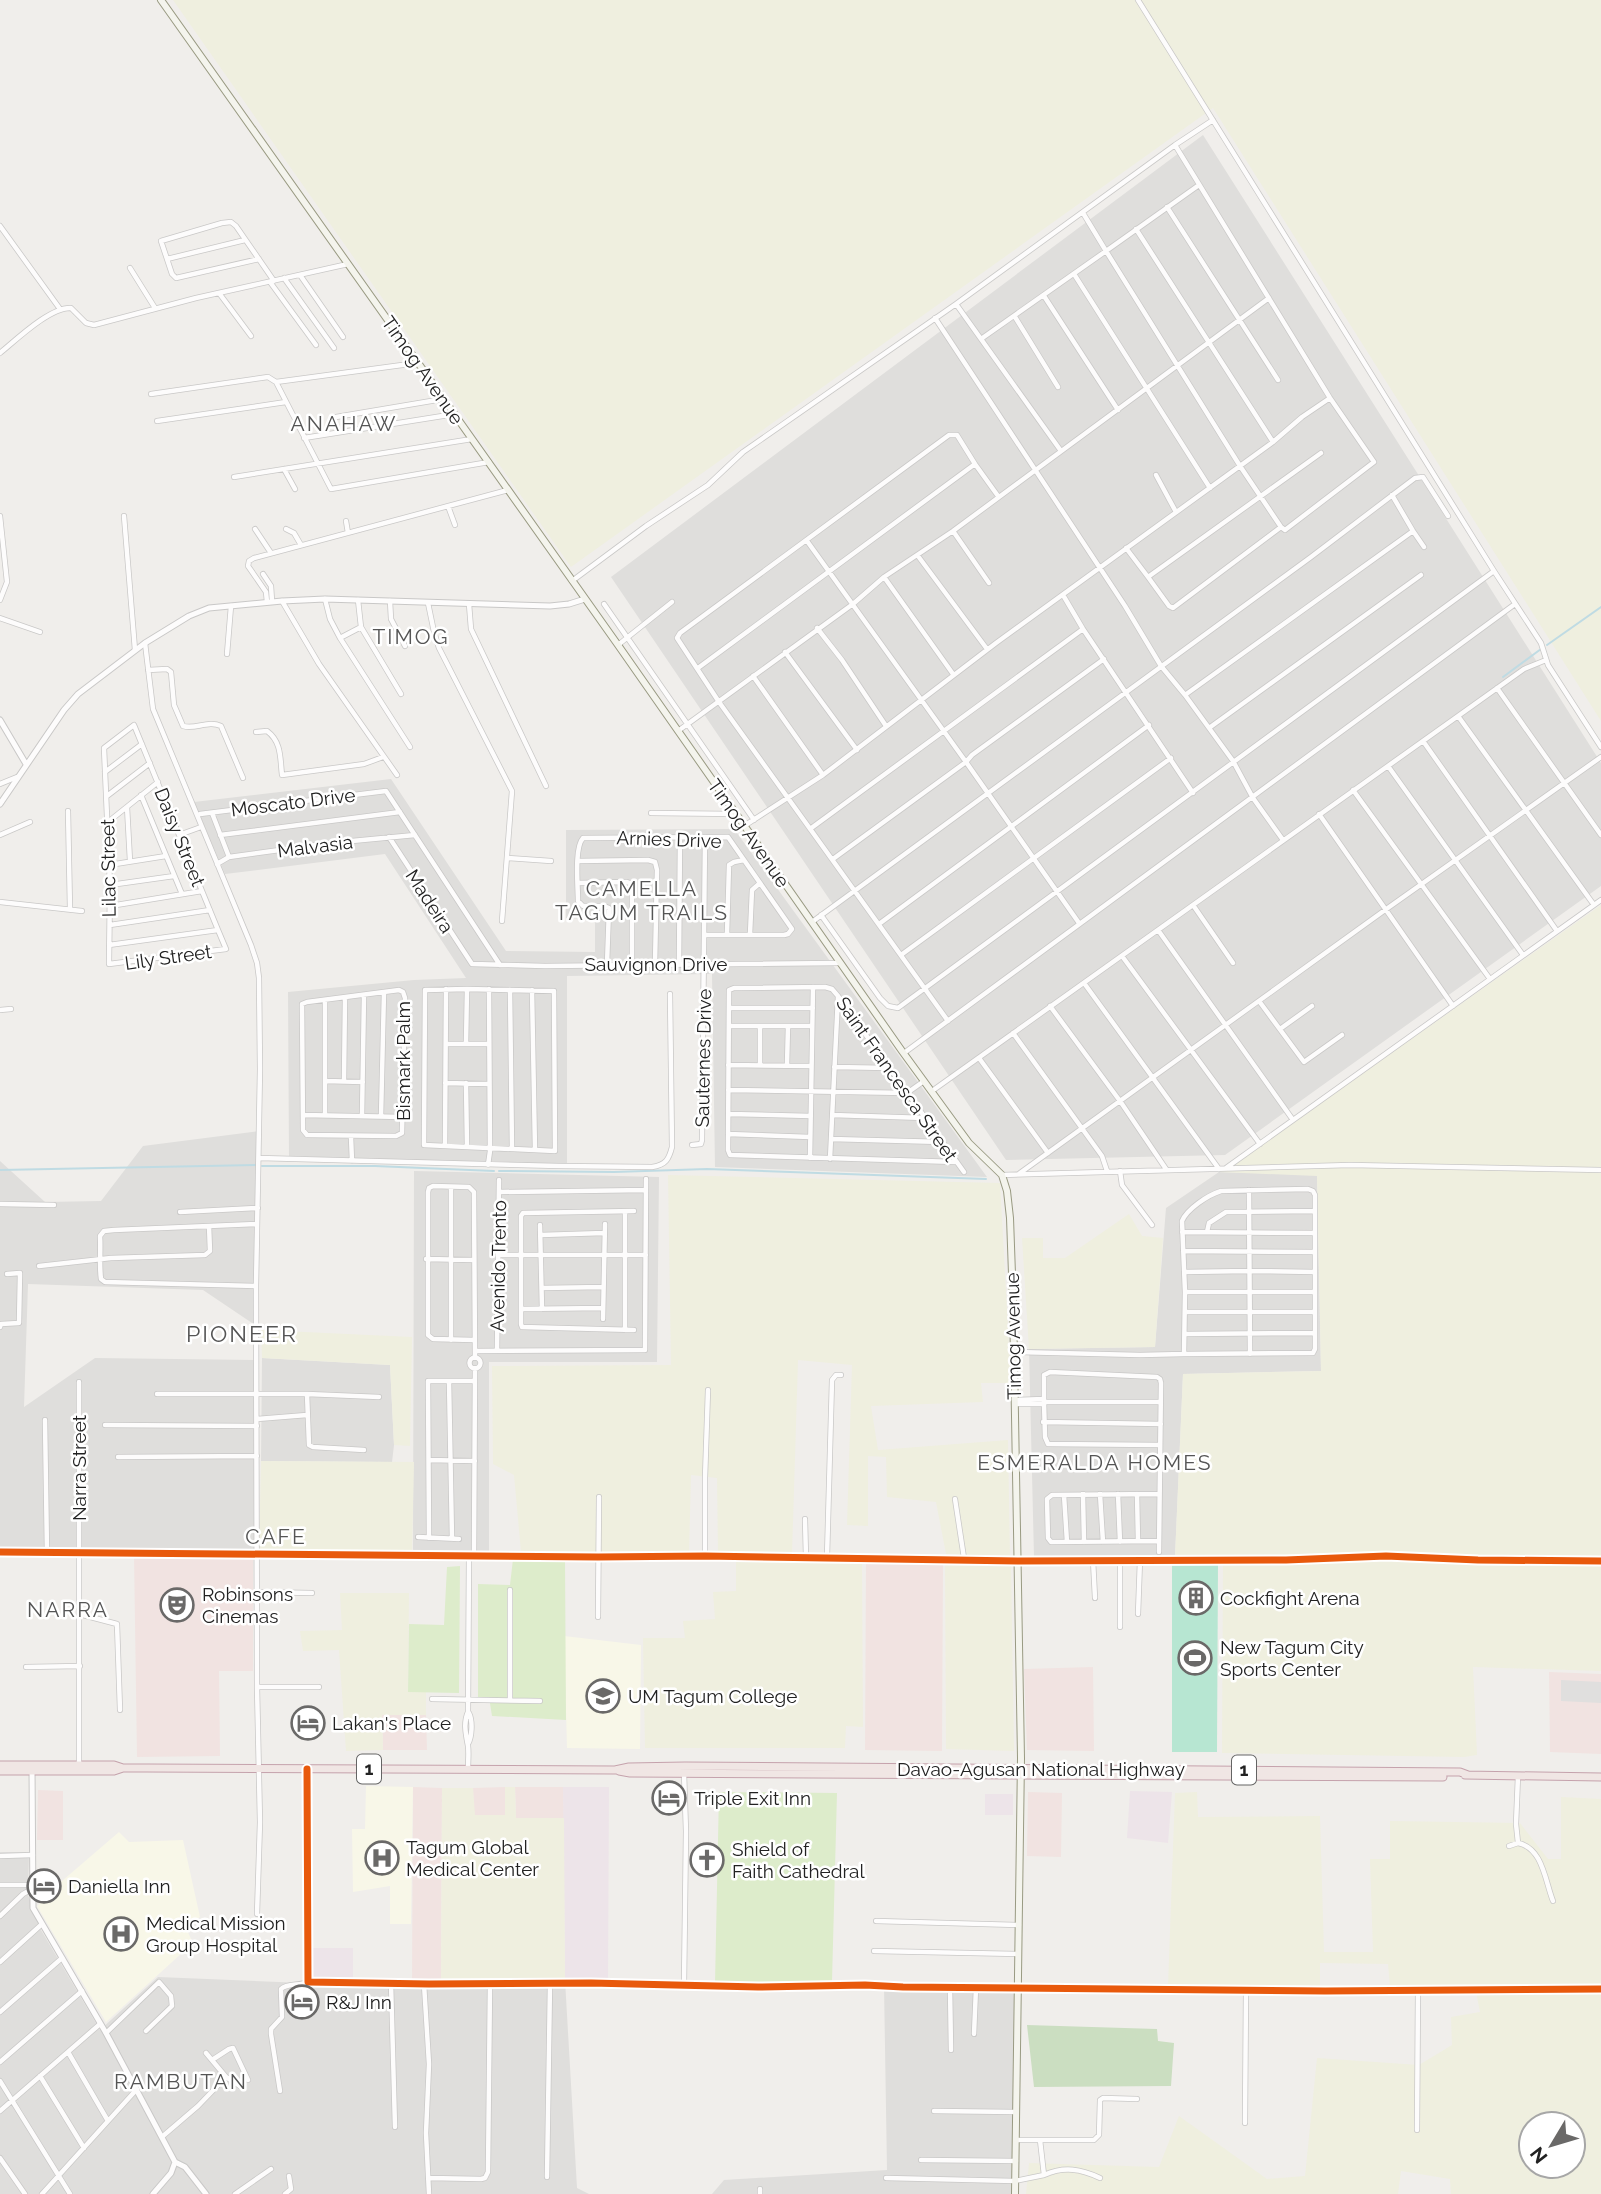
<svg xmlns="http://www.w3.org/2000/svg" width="1601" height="2194" viewBox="0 0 1601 2194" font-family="Raleway,sans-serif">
	<rect width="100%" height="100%" fill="#f0eeeb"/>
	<path fill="#dfdedc" d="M1203 135 1601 763V886L1225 1155 1006 1160 611 577Z
		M391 779 506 951 595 952V919L566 918V830L734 829 987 1177 715 1167 712 974 567 976V1165L289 1156 288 992 414 980 466 978 385 854 225 874 194 802Z
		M259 1131 255 1325 203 1290 28 1284 24 1407 95 1358 255 1360 254 1552H0V1161L45 1202 101 1201 143 1146Z
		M414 1171 659 1177 657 1362H489V1552L413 1550Z
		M1219 1172 1317 1175 1321 1371 1183 1374 1175 1557H1034L1029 1349 1155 1347 1166 1208Z
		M262 1358 390 1365 394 1445 392 1462 261 1461Z
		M0 1852H29L28 1895 41 1930 100 2030 158 1977 304 1983 565 1980 577 2188 589 2194H0Z
		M884 1985 1016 1988 1015 2194H712L724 2180 887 2170Z"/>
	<path fill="#f1e3e1" d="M134 1555 253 1556V1671H219L220 1756 137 1757Z
		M866 1561 943 1562 942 1751 865 1750Z
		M1093 1667 1094 1751 1027 1750 1024 1669Z
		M1549 1672 1601 1674V1754L1550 1752Z
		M382 1715H426L427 1750H383Z
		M413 1787 442 1788 441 1981H412Z
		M505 1787V1815H474L473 1788Z
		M515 1787H563L564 1818H516Z
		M38 1790 63 1791V1840H37Z
		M1028 1792 1062 1793 1061 1857 1027 1856Z"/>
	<path fill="#ede4e9" d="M563 1787H609L608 1980H565Z
		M1130 1791 1172 1792 1168 1843 1127 1838Z
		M985 1794H1013V1815H985Z
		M309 1948H353V1979H310Z"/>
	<path fill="#f8f7e8" d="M564 1636 641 1645 640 1749 567 1748Z
		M366 1786 413 1787 411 1924H390V1886L353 1892 352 1829H365Z
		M119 1832 129 1842 183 1840 200 1917 185 1926 193 1943 106 2022 37 1906 52 1893 55 1887Z"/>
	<path fill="#efefdf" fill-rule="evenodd" d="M173 0H1601V721L1213 108 571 567Z
		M1601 905V1671L1473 1667 1477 1755 1464 1757 1222 1753 1223 1555 1175 1557 1183 1374 1321 1371 1317 1176 1219 1172 1338 1091Z
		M668 1175 1000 1183 1011 1383H981L983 1402 871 1406 878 1450 1008 1440 1010 1559 946 1554 936 1502 887 1497 886 1457 868 1456V1526L847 1525 852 1365 798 1360 792 1555 718 1554 717 1478 691 1475 689 1554 521 1552 514 1475 493 1464 492 1366 671 1365Z
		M1129 1214 1142 1236 1163 1238 1155 1347 1029 1349 1022 1238H1043V1258H1065Z
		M261 1330 412 1337 410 1446 394 1445 390 1365 262 1358Z
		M261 1461 414 1462 412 1553 259 1551Z
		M736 1558 862 1562 863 1727 846 1726 845 1748H645L643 1638H685L683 1621 715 1619 713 1592 736 1591Z
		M945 1564 1011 1566 1014 1751 946 1749Z
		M340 1593H409L408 1691 426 1692V1715H382L383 1750 346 1751 339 1650 303 1651 300 1631 342 1630Z
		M505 1787H515L516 1818H564L565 1980 441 1981 442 1788H473L475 1815H505Z
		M1197 1792 1198 1817 1320 1816 1324 1952H1373L1370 1859H1390V1821L1520 1823 1548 1859H1561V1797L1601 1799V1989L1390 1987 1388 1964 1320 1963V1989L1168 1986 1175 1793Z
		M1476 1992 1601 1993V2194H1451L1450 2179 1401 2171 1398 2194H1026L1029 2163 1159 2167 1179 2116 1267 2179 1305 2176 1317 2058 1419 2065 1452 2045 1451 2017 1480 2012ZM1531 2124H1573V2166H1531Z"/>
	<path fill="#ddeccb" d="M513 1559H565L566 1720 492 1716 489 1697H478V1584L510 1585Z
		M460 1566 459 1693 408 1692 409 1624 444 1625 447 1567Z
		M719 1792 837 1793 832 1981 715 1983Z"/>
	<path fill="#cbdec1" d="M1027 2025 1157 2029 1158 2041 1174 2043 1171 2086 1034 2087Z"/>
	<path fill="#b7e6d2" d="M1172 1564H1218L1217 1752H1172Z"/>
	<path fill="#e0dfde" d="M1561 1680 1601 1682V1703L1561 1701Z"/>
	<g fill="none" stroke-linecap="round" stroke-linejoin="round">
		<path stroke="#bfdbe3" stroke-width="2" d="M1547 645 1601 607
			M1503 677 1541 649
			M262 1166H375L494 1171
			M0 1170 256 1165
			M499 1171 614 1172 707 1169 986 1179"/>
		<defs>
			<path id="minor" d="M1138 0 1494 571 1541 643 1548 665 1601 747
				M1167 207 1278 380
				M1083 213 1106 251 1199 185
				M0 226 60 309
				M1136 229 1273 442
				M167 259 245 240
				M259 259 176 278 172 274 161 241 222 223 231 222 236 226 274 281
				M130 268 155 308
				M1074 274 1210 488
				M300 275 343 337
				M284 278 334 348
				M270 282 316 345
				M219 293 251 336
				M1044 296 1118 410
				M956 304 1061 451
				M1015 317 1058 387
				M935 318 1125 606 1161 666 1185 695 1233 761 1253 798 1283 840
				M981 339 1106 251 1240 466 1281 527
				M0 353C16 340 50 307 71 308L86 323 94 325 196 298 348 264
				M276 382 331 489 489 462
				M151 394 268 377 276 382 417 363
				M336 417 443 399
				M157 421 286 402
				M304 438 455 414
				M284 469 295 489
				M1156 475 1176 512
				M234 477 472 439
				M1392 495 1413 531 1424 547
				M448 506 455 525
				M0 516 7 582 0 600
				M124 516 135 650
				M346 521 348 533
				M255 529 271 553
				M286 529 294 533 301 545
				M953 531 989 583
				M807 541 966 762 833 859
				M1126 548 1148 577 1321 453
				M918 556 987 649
				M263 574 271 586 272 601
				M884 577 953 674
				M1148 577 1169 606 1173 608 1281 527 1285 530 1374 462 1330 398 1175 145
				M572 581 646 526 708 485 743 452 956 304 1175 145 1213 120
				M1063 595 1083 629 1193 793
				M325 599 330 619 340 638 410 747
				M358 600 361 627 401 694
				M282 601 319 664 397 775
				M390 601 391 619 405 646
				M267 602 266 592 248 566 249 561 254 558 508 490
				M428 603 434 632 439 648 512 791 502 921
				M469 604 471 629 546 786
				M604 604 754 820
				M0 618 40 632
				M817 628 842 660 886 726
				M340 638 361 627
				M145 643 153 709 251 945 257 963 259 978 260 1069 256 1286 257 1687 260 1822 257 1914
				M618 645 672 602
				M785 652 857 750
				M227 654 231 606
				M698 668 975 464 998 496
				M148 670 167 669 171 672 174 705 183 726C195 730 208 720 221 726L243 778
				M753 676 823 775
				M1497 688 1601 835
				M1185 695 1413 531
				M1458 716 1594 905
				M134 725 218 930 226 949 109 964 110 885 104 748Z
				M1209 728 1421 575
				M678 731 853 604 884 577 953 531 1269 298
				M256 732 267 731C282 742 280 759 282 775L364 764 383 757
				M1423 741 1557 931
				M1388 766 1523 955
				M105 772 142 744
				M0 784 17 777
				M1353 790 1490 979
				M141 795 182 894
				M107 796 150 763
				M127 807 130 861
				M68 811 70 909
				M212 813 229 857
				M651 813 736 814
				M200 814 386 791 500 965
				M1319 814 1453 1006
				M108 822 158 782
				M744 826 823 775 996 643 1273 442 1302 417 1330 398
				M810 829 1083 629
				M0 835 30 822
				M179 835 201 827
				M220 835 400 812
				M389 837 472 964 545 966 840 963
				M507 858 551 861
				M578 861 648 860 655 862 657 870 655 964
				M217 864 229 857 331 843 415 835
				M109 865 166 856
				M578 883 627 882 632 884V964
				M110 885 174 876
				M0 902 82 911
				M1193 905 1233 963
				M110 906 202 891
				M821 915 880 998 888 1006 898 1008 1494 571
				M812 922 1311 557 1415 478 1423 477 1448 516
				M1079 923 966 762 972 755 1104 659
				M879 924 1149 725
				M110 925 210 910
				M1158 930 1293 1120
				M727 934 729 865 734 862 744 860
				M750 934 752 890 760 883
				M109 945 218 930
				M901 955 1171 758
				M1122 956 1260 1144
				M607 964 609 908 604 906H583L578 901C578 886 574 848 583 838L728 837 792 929 788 934 784 935H705
				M679 964 680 837
				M1084 983 1219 1169
				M467 989 554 991 555 1151 424 1145 425 990Z
				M399 990 403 992 405 998 402 1133 396 1136 307 1135 303 1130 302 1004 307 1002Z
				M510 990 512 1149
				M532 990 535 1150
				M325 1000V1115
				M1259 1001 1304 1062 1342 1035
				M1050 1006 1120 1101 1166 1169
				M729 1008H813
				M0 1010 11 1009
				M948 1021 719 702 677 638 680 633 949 435H957L975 464
				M729 1026H812
				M1280 1029 1312 1006
				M1013 1033 1102 1156 1107 1171
				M446 1044H489
				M466 1044 467 989
				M904 1053C1107 903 1312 755 1515 604
				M979 1058 1048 1153
				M728 1065 811 1066
				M760 1065V1026
				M787 1065 788 1026
				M834 1067 889 1068
				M325 1081 363 1082
				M344 1081 345 998
				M445 1083 489 1084
				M466 1083 467 1147
				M728 1090 907 1093 924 1081
				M932 1091 1524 669 1546 660
				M728 1114 811 1116
				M303 1115 403 1117
				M832 1115 925 1118
				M362 1116 364 995
				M381 1117 384 992
				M728 1134 810 1137
				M351 1137 352 1161
				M831 1139 942 1142
				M692 1145 701 1144 702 1140 705 837
				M445 1146 446 989
				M259 1158 559 1166 652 1167C666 1165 669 1159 672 1147L670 994
				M810 1158 813 987
				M830 1159 838 997
				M956 1162 730 1155 728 1150 729 990 734 988 825 987 832 989 838 996 964 1172
				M488 1165 490 1151 489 989
				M1226 1168 1601 900
				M1120 1171 1122 1185 1152 1225
				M1020 1173 1385 910 1601 757
				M1002 1175 1350 1165 1601 1170
				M1308 1189 1313 1191 1315 1195V1349L1313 1353 1184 1354 1185 1292 1182 1221C1187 1209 1208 1195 1221 1191Z
				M1249 1190 1250 1354
				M499 1192 646 1190
				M0 1204 54 1205
				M634 1211 523 1213 521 1216V1324L522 1327 634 1330
				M180 1212 258 1208
				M540 1225 542 1309
				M1182 1232 1315 1233
				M1207 1232 1209 1223 1226 1212 1315 1211
				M541 1235 604 1233
				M1183 1251 1315 1252
				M498 1255H646
				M426 1259 474 1260
				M39 1266 111 1258 205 1255 210 1251 209 1226
				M1184 1272 1249 1271 1315 1272
				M256 1286 105 1282 101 1279C99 1265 101 1251 100 1236L104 1231 114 1230 257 1224
				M542 1288 603 1287
				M1185 1292H1315
				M521 1309 603 1308
				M1185 1312H1315
				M603 1319 605 1224
				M0 1327 1 1324 19 1323 20 1273 7 1274
				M625 1330V1212
				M1185 1334 1315 1333
				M451 1340V1187
				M474 1340 433 1339 428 1335V1192L429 1188 433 1186 469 1187 474 1192 475 1358
				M475 1351 645 1350 646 1179
				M497 1351 499 1180
				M1014 1352 1140 1355 1184 1354
				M469.5 1363a5.5 5.5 0 1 1 11 0a5.5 5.5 0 1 1-11 0Z
				M449 1381 452 1539
				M79 1382V1764
				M157 1394H307L379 1397
				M307 1394 309 1445 313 1447 364 1450
				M1014 1400 1044 1399
				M1044 1402 1045 1437 1048 1444 1160 1445
				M1015 1404H1044
				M257 1419 307 1415
				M45 1420 47 1553
				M1043 1422 1161 1424
				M105 1425 257 1426
				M118 1457 257 1456
				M429 1460 475 1461
				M1083 1494 1084 1542
				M1100 1494 1103 1542
				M1118 1494 1120 1542
				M1137 1494 1138 1541
				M1064 1495 1067 1542
				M955 1499 964 1558
				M805 1519 806 1557
				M418 1537 459 1539
				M429 1538 428 1381H475
				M1159 1541 1051 1542 1048 1538 1047 1499 1052 1495 1159 1494
				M0 1552 598 1557 705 1556 1018 1561 1286 1560 1386 1556 1478 1560 1601 1561
				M1159 1552 1161 1383 1160 1379 1157 1377 1050 1372 1044 1375V1402H1161
				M474 1555 475 1368
				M705 1556V1478L708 1390
				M827 1557 832 1380 836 1375H841
				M1093 1560 1095 1598
				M1120 1560V1627
				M258 1592 312 1593
				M79 1614 117 1624 120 1710
				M1138 1614 1140 1560
				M598 1617 599 1497
				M26 1667 80 1666
				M257 1687H319
				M432 1699 540 1701
				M510 1700V1590
				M468 1744C472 1737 473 1721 469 1713
				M307 1769 308 1982 429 1984 591 1983 758 1987 865 1985 903 1987 1325 1991 1601 1989
				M468 1769C468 1762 469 1753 468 1746 466 1735 463 1723 468 1712L469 1555
				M1518 1843C1543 1848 1545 1881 1553 1901
				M1509 1846 1518 1843 1516 1824 1518 1776
				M0 1856 33 1855
				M0 1885H32
				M0 1916 23 1894 32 1889
				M876 1921 1019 1925
				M874 1951 1018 1954
				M0 1962 42 1924
				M391 1983 395 2127
				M424 1984 429 2064 426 2133 429 2194
				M684 1985 686 1831 684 1773
				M950 1987 951 2050
				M0 2012 62 1958
				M106 2033 159 1982 171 1996 172 2006 146 2031
				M974 2034 976 1988
				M68 2052 108 2121
				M206 2053 226 2077 240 2086
				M212 2060 229 2049 233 2048 248 2080
				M0 2062 82 1991
				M40 2076 84 2148
				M0 2081 70 2194
				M280 2091 271 2034V2029L282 2017 281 1989C287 1983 300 1986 308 1982
				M0 2111 100 2024
				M934 2111 1016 2112
				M1245 2123 1246 1989
				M1417 2130 1418 1990
				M163 2136 198 2106 226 2077
				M1016 2140H1094L1099 2135 1100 2100 1103 2098 1137 2099
				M1040 2140 1044 2175C1064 2166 1081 2169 1100 2178
				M0 2158 25 2194
				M921 2160 1016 2161
				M547 2177 550 1984
				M429 2178 481 2179 485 2178 488 2172 490 1984
				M886 2178 1015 2181 1044 2175
				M760 2189V2194
				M42 2194 137 2089
				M235 2194 271 2169
				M285 2194 291 2189 289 2176"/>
			<path id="tertiary" d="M0 720 26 764
				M0 804 64 710 78 694 145 643 189 616 209 608 282 601 325 599 550 606 569 604 585 599
				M32 1768 33 1908 106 2033 175 2162 185 2167 206 2194
				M153 2194 171 2173 175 2162"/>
			<path id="secondary" d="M161 0 618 645 902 1051 969 1143 1002 1175 1007 1191 1010 1218 1013 1302 1021 1758 1015 2194"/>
			<path id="trunk" d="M0 1765H114L123 1768H147L615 1770 629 1767 685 1766 1460 1772 1468 1775
				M0 1771H114L123 1768
				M619 1771 630 1773 1443 1777
				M1465 1775 1601 1777"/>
		</defs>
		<use href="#minor" stroke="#c9c8c7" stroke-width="6"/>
		<use href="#tertiary" stroke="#c9c8c7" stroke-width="7"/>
		<use href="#secondary" stroke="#999a82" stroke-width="8"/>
		<use href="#trunk" stroke="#c5a2ac" stroke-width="9"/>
		<use href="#minor" stroke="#fdfcfc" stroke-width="4.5"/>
		<use href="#tertiary" stroke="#fdfcfc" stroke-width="5"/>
		<use href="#secondary" stroke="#f4f4ed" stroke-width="6"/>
		<use href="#trunk" stroke="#f0e6e4" stroke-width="7"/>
		<defs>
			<path id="cycleway" d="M0 1552 598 1557 705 1556 1018 1561 1286 1560 1386 1556 1478 1560 1601 1561
				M307 1769 308 1982 429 1984 591 1983 758 1987 865 1985 903 1987 1325 1991 1601 1989"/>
		</defs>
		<use href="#cycleway" stroke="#fff" stroke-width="11"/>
		<use href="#cycleway" stroke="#e8590c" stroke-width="7"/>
	</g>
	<defs>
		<symbol id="building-ring" viewBox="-11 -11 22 22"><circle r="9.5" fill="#fff" stroke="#6a6968" stroke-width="1.5"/><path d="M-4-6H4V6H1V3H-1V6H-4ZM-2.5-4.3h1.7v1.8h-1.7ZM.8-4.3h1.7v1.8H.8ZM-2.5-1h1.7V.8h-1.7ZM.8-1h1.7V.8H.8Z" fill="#6a6968"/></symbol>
		<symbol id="theatre-ring" viewBox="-11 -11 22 22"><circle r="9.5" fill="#fff" stroke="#6a6968" stroke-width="1.5"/><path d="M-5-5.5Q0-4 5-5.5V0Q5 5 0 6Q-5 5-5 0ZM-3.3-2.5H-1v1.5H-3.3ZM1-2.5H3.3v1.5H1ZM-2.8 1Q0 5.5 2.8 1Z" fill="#6a6968"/></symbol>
		<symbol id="stadium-ring" viewBox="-11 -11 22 22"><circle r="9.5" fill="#fff" stroke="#6a6968" stroke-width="1.5"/><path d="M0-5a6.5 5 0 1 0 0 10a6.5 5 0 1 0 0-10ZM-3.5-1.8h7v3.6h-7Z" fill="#6a6968"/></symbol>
		<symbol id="university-ring" viewBox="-11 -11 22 22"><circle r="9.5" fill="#fff" stroke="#6a6968" stroke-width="1.5"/><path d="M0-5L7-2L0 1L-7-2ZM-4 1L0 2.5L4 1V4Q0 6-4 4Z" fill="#6a6968"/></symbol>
		<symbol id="hotel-ring" viewBox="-11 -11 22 22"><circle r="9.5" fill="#fff" stroke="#6a6968" stroke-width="1.5"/><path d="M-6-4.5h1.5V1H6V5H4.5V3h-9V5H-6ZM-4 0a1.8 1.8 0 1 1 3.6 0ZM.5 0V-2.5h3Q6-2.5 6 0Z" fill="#6a6968"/></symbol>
		<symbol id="hospital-ring" viewBox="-11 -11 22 22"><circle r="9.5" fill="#fff" stroke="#6a6968" stroke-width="1.5"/><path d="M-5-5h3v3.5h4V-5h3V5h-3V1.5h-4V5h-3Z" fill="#6a6968"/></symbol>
		<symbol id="church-ring" viewBox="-11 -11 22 22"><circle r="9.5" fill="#fff" stroke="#6a6968" stroke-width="1.5"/><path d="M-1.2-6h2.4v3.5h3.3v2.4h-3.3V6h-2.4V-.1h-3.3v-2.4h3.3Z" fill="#6a6968"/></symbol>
	</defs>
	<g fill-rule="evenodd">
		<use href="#building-ring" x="1177" y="1579" width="38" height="38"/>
		<use href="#theatre-ring" x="158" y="1586" width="38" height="38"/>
		<use href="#stadium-ring" x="1176" y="1639" width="38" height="38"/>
		<use href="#university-ring" x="584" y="1677" width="38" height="38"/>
		<use href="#hotel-ring" x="289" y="1704" width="38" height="38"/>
		<use href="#hotel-ring" x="650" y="1779" width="38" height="38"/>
		<use href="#hospital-ring" x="363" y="1839" width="38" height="38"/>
		<use href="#church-ring" x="688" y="1841" width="38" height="38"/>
		<use href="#hotel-ring" x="25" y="1867" width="38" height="38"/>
		<use href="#hospital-ring" x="102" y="1915" width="38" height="38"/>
		<use href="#hotel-ring" x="283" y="1983" width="38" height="38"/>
	</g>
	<g text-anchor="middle" stroke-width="5" stroke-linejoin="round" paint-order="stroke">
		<g fill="#fff" stroke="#646464" stroke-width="2">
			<rect x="357" y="1754.5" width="24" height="29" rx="5"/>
			<rect x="1232" y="1755.5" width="24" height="29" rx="5"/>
		</g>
		<g font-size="18" font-weight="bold" fill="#222">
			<text x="369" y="1775">1</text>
			<text x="1244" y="1776">1</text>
		</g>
		<g font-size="19" fill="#222" stroke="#fff">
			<text transform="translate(423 370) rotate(55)" y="7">Timog Avenue</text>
			<text transform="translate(293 802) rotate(-7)" y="7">Moscato Drive</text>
			<text transform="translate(749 833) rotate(55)" y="7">Timog Avenue</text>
			<text transform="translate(180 837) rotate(68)" y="7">Daisy Street</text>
			<text transform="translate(669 839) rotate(2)" y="7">Arnies Drive</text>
			<text transform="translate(315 846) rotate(-7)" y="7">Malvasia</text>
			<text transform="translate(108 868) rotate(-91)" y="7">Lilac Street</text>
			<text transform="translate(430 901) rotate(57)" y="7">Madeira</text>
			<text transform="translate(168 957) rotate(-8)" y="7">Lily Street</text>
			<text x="656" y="971">Sauvignon Drive</text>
			<text transform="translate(703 1058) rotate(-89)" y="7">Sauternes Drive</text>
			<text transform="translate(403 1061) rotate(-90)" y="7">Bismark Palm</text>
			<text transform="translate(897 1079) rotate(55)" y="7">Saint Francesca Street</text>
			<text transform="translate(498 1266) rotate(-89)" y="7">Avenido Trento</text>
			<text transform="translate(1013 1336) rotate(-91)" y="7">Timog Avenue</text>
			<text transform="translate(79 1468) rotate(-90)" y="7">Narra Street</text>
			<text x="1041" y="1776">Davao-Agusan National Highway</text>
		</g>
		<g font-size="19" fill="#222" stroke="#fff" text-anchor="start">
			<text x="202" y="1601">Robinsons<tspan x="202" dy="22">Cinemas</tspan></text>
			<text x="1220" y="1605">Cockfight Arena</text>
			<text x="1220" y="1654">New Tagum City<tspan x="1220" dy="22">Sports Center</tspan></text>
			<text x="628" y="1703">UM Tagum College</text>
			<text x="332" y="1730">Lakan's Place</text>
			<text x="694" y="1805">Triple Exit Inn</text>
			<text x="406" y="1854">Tagum Global<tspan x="406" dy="22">Medical Center</tspan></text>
			<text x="732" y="1856">Shield of<tspan x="732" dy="22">Faith Cathedral</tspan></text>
			<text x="68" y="1893">Daniella Inn</text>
			<text x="146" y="1930">Medical Mission<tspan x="146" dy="22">Group Hospital</tspan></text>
			<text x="326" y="2009">R&amp;J Inn</text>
		</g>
		<g font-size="21" letter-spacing="2" fill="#555" stroke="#fff">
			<text x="344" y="431">ANAHAW</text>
			<text x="411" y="644">TIMOG</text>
			<text x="642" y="896">CAMELLA<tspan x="642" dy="24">TAGUM TRAILS</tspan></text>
			<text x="1095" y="1470">ESMERALDA HOMES</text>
			<text x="276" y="1544">CAFE</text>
			<text x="68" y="1617">NARRA</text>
			<text x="181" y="2089">RAMBUTAN</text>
		</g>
		<g font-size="23" letter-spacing="2" fill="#555" stroke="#fff">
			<text x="242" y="1342">PIONEER</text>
		</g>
	</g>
	<g transform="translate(1552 2145) rotate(232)"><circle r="33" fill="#ffffff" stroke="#a7a7a7" stroke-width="2"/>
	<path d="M0-5L12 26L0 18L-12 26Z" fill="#6a6968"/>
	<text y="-10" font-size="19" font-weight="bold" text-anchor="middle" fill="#222222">N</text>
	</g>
</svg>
